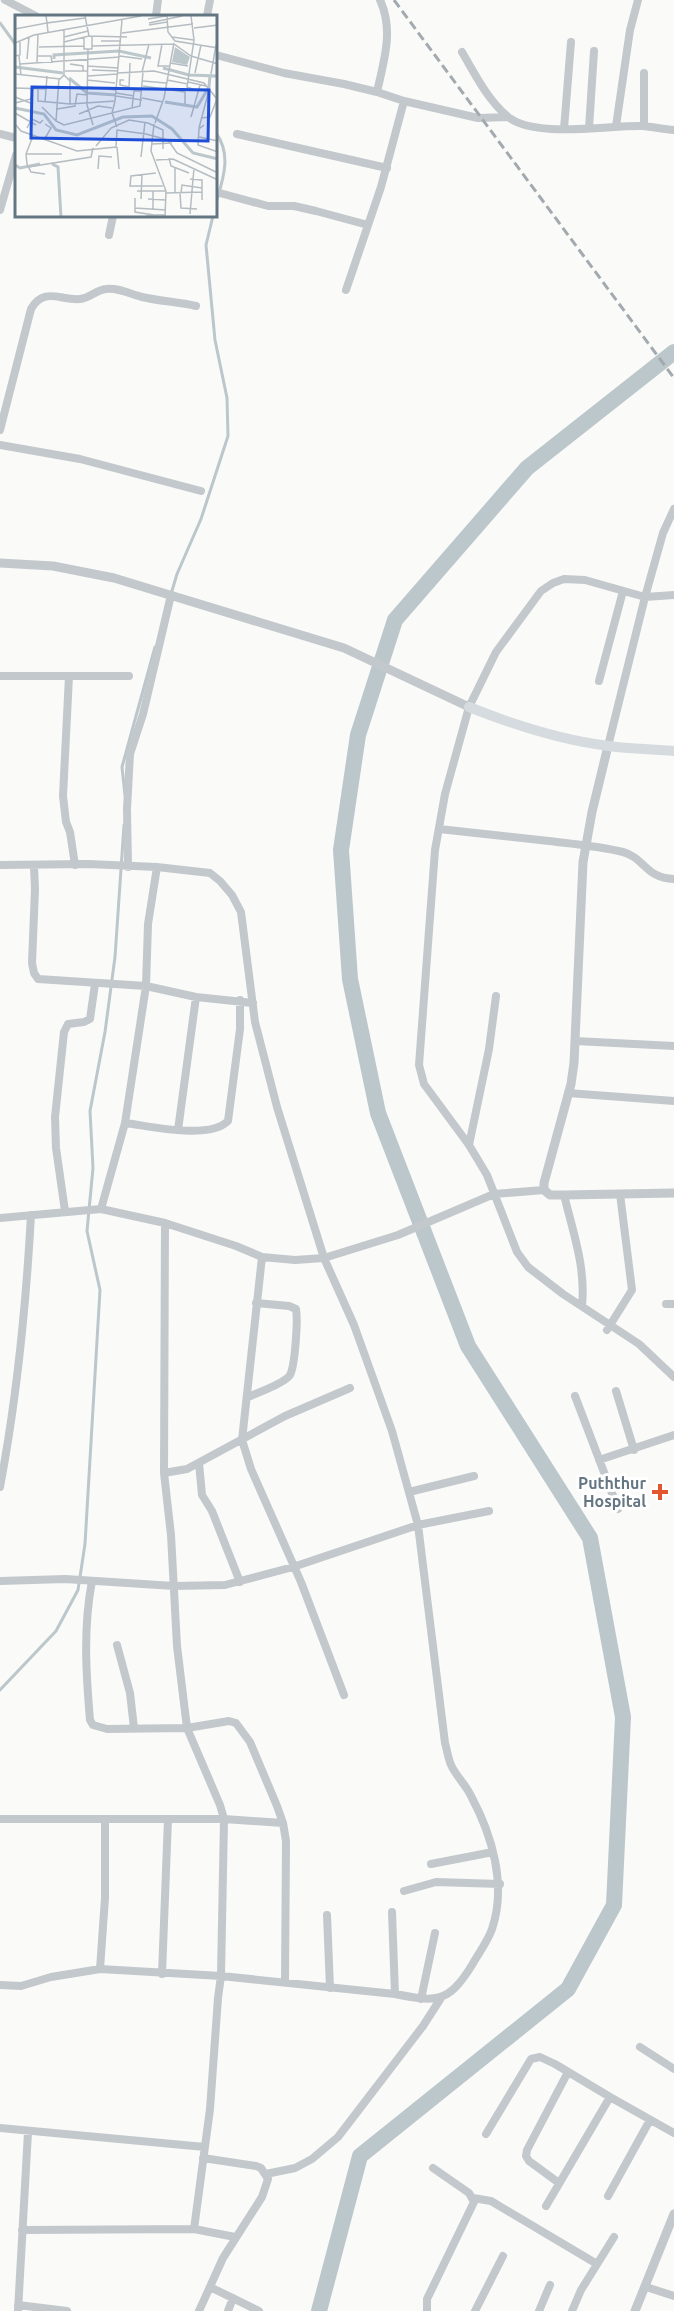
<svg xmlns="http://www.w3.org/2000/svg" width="674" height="2311" viewBox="0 0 674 2311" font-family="Ubuntu,sans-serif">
	<rect width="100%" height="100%" fill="#fafaf8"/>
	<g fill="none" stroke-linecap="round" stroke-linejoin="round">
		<path stroke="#bbc7cb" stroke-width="3" d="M0 23 16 45
			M216 133C232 155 223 179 216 203
			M171 594 177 574 201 519 228 436 227 398 215 340 206 245 213 216
			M125 795 122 767 155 647
			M0 1690 56 1631 78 1590 85 1544 100 1290 87 1231 93 1168 90 1111 105 1032 115 957 124 825"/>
		<path stroke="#bbc7cb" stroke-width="16" d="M319 2311 360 2156 568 1989 614 1905 623 1717 590 1538 468 1346 378 1113 350 979 341 850 358 735 395 620 527 468 674 352"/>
		<path stroke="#c3c8cc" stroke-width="8" d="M5 0 36 16
			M156 16 158 0
			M207 16 210 0
			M462 52C475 74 487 99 507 116 533 139 608 125 642 126 653 127 663 129 674 130
			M216 55 284 73 344 84 377 92 404 101 478 118 508 117
			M377 92C384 60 394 30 380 0
			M616 126 630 30 638 0
			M644 126V73
			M589 128 594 51
			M564 129 571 42
			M0 134 16 138
			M237 134 387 168
			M216 192 268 206H294L316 211 368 225
			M0 210 16 155
			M109 235 113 216
			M346 290 381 187 404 101
			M0 430 31 309C44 286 61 301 80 299 90 298 96 290 106 289 117 287 130 294 142 297 159 301 178 302 196 306
			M0 445 80 459 201 491
			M674 595 645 597 585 580 564 579 553 583 541 591 496 652 469 707 445 794 435 850 419 1065 424 1084 469 1145 487 1175 517 1252 528 1267 563 1294 639 1344 674 1377
			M0 676H129
			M69 676 63 796 66 822 70 832 75 865
			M599 681 623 591
			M608 746 645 597 663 533 674 509
			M439 829C476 833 512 837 549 841 574 844 599 846 623 852 645 858 645 878 674 879
			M0 865 88 864 157 867 210 873 220 881 232 895 241 912 255 1022 277 1107 324 1258 354 1325 392 1431 418 1525 445 1743C447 1750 448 1758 451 1765 456 1776 466 1785 471 1796 492 1835 507 1885 492 1929 488 1941 478 1954 472 1965 448 2004 436 2002 395 1994L221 1976 100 1969 51 1977 21 1986 0 1985
			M34 866 35 889 32 963 34 973 38 979 146 986 196 997 253 1003
			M128 867 127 809 130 754 143 714 171 595
			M575 1041 674 1046
			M568 1093 674 1101
			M125 1123C150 1126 209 1140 228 1121L240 1029V1000
			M178 1130 196 997
			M469 1145 489 1049 496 996
			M564 1195C573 1232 586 1268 582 1306
			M101 1209 125 1123 146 986 148 924 157 867
			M65 1211 56 1148 55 1117 64 1032 68 1024 84 1022 90 1019 95 984
			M0 1218 101 1209 165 1223 164 1473 171 1535 177 1646 187 1728 220 1805 224 1819 221 1976 218 1998 210 2109 194 2229 22 2230
			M165 1223 236 1246 262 1257 295 1260 324 1258 398 1235 494 1194 544 1190
			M262 1257 242 1440 251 1469 301 1582 344 1695
			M666 1304H674
			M607 1330 632 1290 620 1194
			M616 1391 634 1450
			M575 1396 618 1509
			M248 1397C257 1393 285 1383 290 1375 295 1366 298 1320 296 1309L289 1306 256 1303
			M599 1460 674 1435
			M199 1463 202 1495 212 1511 240 1582
			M164 1473 187 1469 285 1416 350 1388
			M0 1487C17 1397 26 1306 31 1215
			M409 1492 474 1476
			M0 1581 65 1579 174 1586 225 1585 293 1567 418 1525 489 1511
			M92 1581C83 1628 86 1673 90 1720L93 1725 107 1729 187 1728 229 1721 236 1723 250 1742 277 1806 283 1823 286 1841 285 1982
			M117 1645 130 1693 134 1728
			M0 1819H224L283 1823
			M431 1864 493 1852
			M404 1891 436 1882 500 1884
			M392 1912 395 1994
			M327 1915 330 1988
			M100 1969 105 1898V1819
			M162 1974 168 1819
			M421 1999 435 1933
			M640 2047 674 2069
			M0 2128 205 2147
			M486 2134 531 2059 540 2057 555 2064 610 2097 674 2133
			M266 2174 295 2168 312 2159 338 2137 423 2026 441 1998
			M559 2183 529 2161 526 2156 527 2150 568 2072
			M608 2196 650 2120
			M473 2198 491 2201 597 2264
			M546 2206 610 2097
			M194 2229 235 2237
			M210 2287 259 2311
			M646 2287 674 2296
			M18 2305 67 2311
			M18 2311 28 2132
			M199 2311 223 2258 262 2197 268 2179 261 2168 256 2166 203 2158
			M228 2311 233 2298
			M427 2311V2299L474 2202 469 2193 433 2168
			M475 2311 503 2256
			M539 2311 550 2285
			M572 2311 581 2290 614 2237"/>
		<path stroke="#c3c8cc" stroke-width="9" d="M0 563 53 566 114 578 344 648 469 707
			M608 746 592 812 583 862 574 1063 571 1084 544 1183V1190L550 1195H564L674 1193
			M635 2311 674 2214"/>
		<path stroke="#d6dbdf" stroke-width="10" d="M469 707C514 725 560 740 609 746 630 749 652 749 674 751"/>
		<path stroke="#a2aab0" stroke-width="3" stroke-dasharray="9 4.5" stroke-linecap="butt" d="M394 0 674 378"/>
	</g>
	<path fill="#e4572e" stroke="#fff" stroke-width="2" d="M657 1483h6v6h6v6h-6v6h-6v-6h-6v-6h6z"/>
	<g text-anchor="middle" stroke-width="6" stroke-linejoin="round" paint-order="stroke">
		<g font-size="16" font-weight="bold" fill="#657683" stroke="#fff" text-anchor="end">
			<text x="646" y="1489">Puththur<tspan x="646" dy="18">Hospital</tspan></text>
		</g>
	</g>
	<g transform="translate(15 15)">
		<rect width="202" height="202" fill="#fafaf8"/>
		<path d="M160 32 175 42 172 50 157 47Z" fill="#bbc7cb"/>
		<path fill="none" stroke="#bbc7cb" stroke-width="3" d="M39 44V40L104 36 136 43M0 52 48 58M148 53 174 60 203 61M54 63 72 78 101 80M150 87 182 92 194 72 195 60M0 93 29 99 41 115 62 120 108 102 137 101 157 114 178 138 203 144M37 149 43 152 46 202M0 150 5 153 25 149"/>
		<path fill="none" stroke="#b5bdc2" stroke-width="1.5" d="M70 1 74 21M152 1 153 17 160 26 203 33M176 1 179 25 172 72 183 76M133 4 151 1M134 8 167 1M134 10 152 7M179 13 203 10M0 14 32 8 31 1M49 15V60M33 17 32 8 70 3M107 18 178 9M49 22 73 16M69 22V34H77V21M157 22 179 25M86 26H106M49 27 74 21 112 22M0 28 19 20 126 1M147 29 143 51H154M77 31 159 29 176 41 203 49M24 32 69 31M73 34 72 90 78 110M0 41 5 40V27M4 41 6 60M22 41H36L37 48M105 41 127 44M12 44 14 22M22 47 23 19M155 48 173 51M5 49 105 42M55 49 68 51V56M72 51 103 53M77 55 103 56M50 56H72M127 57 134 29M103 58 139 56 189 68 202 84 195 102 186 103M180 58 186 30M0 59 45 64 49 60M196 59 201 30M49 60 55 66V89M73 61 102 59M44 63 41 106 49 110 125 91 128 57M72 65 100 68M109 65H105V70L114 72M152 65 173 69M128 66 151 68M173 67 191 71M128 71 170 77V89M73 72 101 75M0 73 31 74M23 73V86L55 89 100 86 107 5M114 73 115 48M101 78 119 81M101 81 127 85M0 82 18 89M127 83 148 87M100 86 97 98 102 112M30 87 32 61M0 88 16 84 18 73M27 92 41 106M117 93 119 76H127M42 94 60 91 62 79 73 80M0 98 21 110M64 99 83 91 97 93M176 102 185 70M140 108 149 83 159 28M0 109 6 116 62 136 101 132 102 115 131 119 153 125 162 138 203 158M139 109 136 136 151 176 150 202M189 110 184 114 183 130 203 137M12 113 17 104 25 108 28 105M184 113 194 75M18 121 11 139 12 149 16 157 30 159M184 122 203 126M29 125 36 113 30 109M137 129 157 128M81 131 96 113 114 105 133 108 148 115V134M102 132 104 154M11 139H47M126 142 130 107M154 143 156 151 174 158M141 145 158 144 203 165M13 152 76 142 78 133M160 152V177M83 154 84 141 97 142M141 158 116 161 115 171H148M175 164 187 165V185M122 176H151M138 176V194M151 178 187 177M165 178 166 193 182 194M166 178 167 170 187 173M120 183V197L139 200M126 184 127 160M133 184 151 185M120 193 151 195M175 199 179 153M131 200H150"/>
		<path fill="#1d4ed8" fill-opacity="0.15" stroke="#1d4ed8" stroke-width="3" d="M17 72 194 75 193 126 16 123Z"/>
		<rect width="202" height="202" fill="none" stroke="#657683" stroke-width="3"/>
	</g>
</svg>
